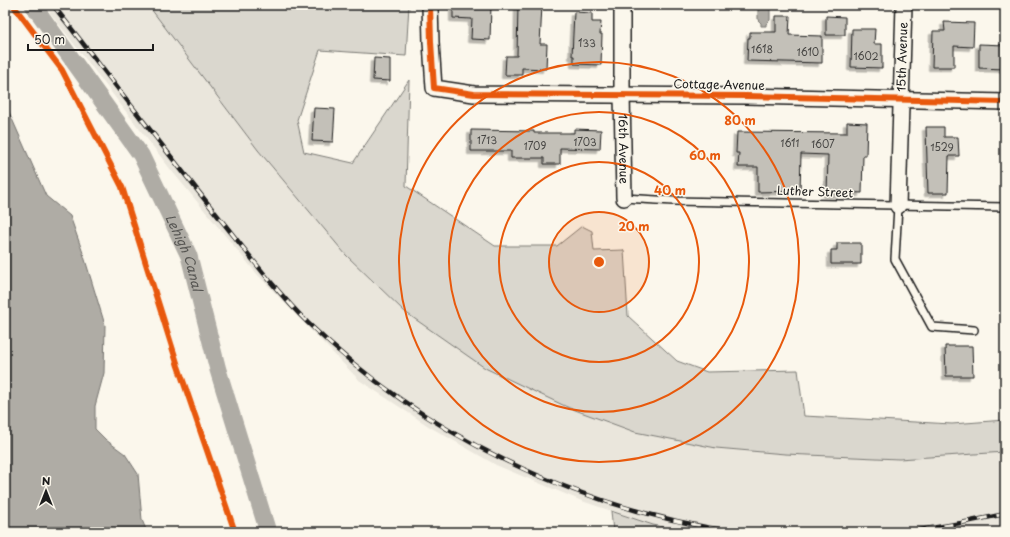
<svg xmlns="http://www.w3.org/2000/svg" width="1010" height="537" viewBox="0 0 1010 537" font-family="'Playpen Sans',sans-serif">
	<defs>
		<filter id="shadow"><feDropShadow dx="-3.5" dy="3.5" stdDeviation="0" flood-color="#0004"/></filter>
	</defs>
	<rect width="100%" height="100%" fill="#fbf7ec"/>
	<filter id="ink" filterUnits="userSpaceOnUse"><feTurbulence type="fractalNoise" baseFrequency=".025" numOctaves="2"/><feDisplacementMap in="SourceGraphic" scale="8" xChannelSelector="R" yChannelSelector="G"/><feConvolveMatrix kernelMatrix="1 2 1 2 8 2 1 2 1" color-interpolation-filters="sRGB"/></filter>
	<g filter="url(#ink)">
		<path fill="#eae6dc" d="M44 5H148L258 150 346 255 405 312 485 368 567 407 635 432 716 448 785 454 899 459 1005 452V526L982 532H689L653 525 582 501 496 465 430 427 359 380 257 274 171 170Z"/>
		<path fill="#dad7ce" stroke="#7b7a75" d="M148 5H409L406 56 320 50 297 120 304 152 353 163 409 80 406 186 495 246H557L582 226 592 231 594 251 624 250 628 316 677 361 707 372 798 370 804 416 952 424 1005 420V452L899 459 785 454 716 448 635 432 567 407 485 368 405 312 346 255 258 150Z
			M611 511 653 525 689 532H613Z"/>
		<path fill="#afaca5" stroke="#74726e" d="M758 5H770V20L766 24V26H761V23L758 20Z
			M5 103 46 196 70 216 83 253 105 325 104 373 95 406V429L106 440 125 454 138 474 142 520 147 532H5Z"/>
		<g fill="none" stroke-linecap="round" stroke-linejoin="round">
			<path stroke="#afaca5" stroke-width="17" id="s1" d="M33 5 141 155 189 256 218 370 268 532"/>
		</g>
		<path fill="#c3c0b8" stroke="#1c1c1c" filter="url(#shadow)" d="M453 5H491L490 40 471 39 472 19 453 18Z
			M518 5H542L540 44H547L546 69 522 68V75H505L506 56H517Z
			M574 12 592 13V22H601L600 34H602L601 65 574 64V56H572Z
			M776 16H790L789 35 822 36V63L747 61 748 38H750V32H776Z
			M826 16 845 17V35H826Z
			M944 22 974 23 973 47 954 46V67H932L933 31H945Z
			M852 29H875L874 44H882V68L851 67Z
			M979 44 1005 45V69L979 68Z
			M374 58 390 59V81L373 80Z
			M314 108 335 109 333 142 312 141Z
			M847 122 867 123 866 155H863L862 193 841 192V194H827L828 155 801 154 800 191 758 192V167H738L739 153H736L737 132 847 133Z
			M926 127H944V137H958L959 156H949L948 193H928Z
			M574 129 601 130 600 149 560 148V164H544V158H511V151H471V130L534 131V133H574Z
			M837 243H861V264H831V250H837Z
			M945 346H972L973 376H946Z"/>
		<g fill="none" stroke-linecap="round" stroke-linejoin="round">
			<defs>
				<path id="lane" d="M624 198 673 201 1005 207
					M898 206 895 259 932 327 974 330"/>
				<g id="street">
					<path d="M430 5 431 42 434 88 474 94 745 96 1005 102"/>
					<path id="s2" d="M622 5V94L624 198"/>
					<path id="s3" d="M898 206 904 5"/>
				</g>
			</defs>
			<use href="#lane" stroke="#1c1c1c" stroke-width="10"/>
			<use href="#street" stroke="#1c1c1c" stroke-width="18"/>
			<use href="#lane" stroke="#fbf7ec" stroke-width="7"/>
			<use href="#street" stroke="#fbf7ec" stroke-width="15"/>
			<defs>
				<path id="rail" d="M53 5C106 73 159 142 213 210 244 248 273 288 308 323 424 435 576 508 735 532
					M908 532 961 523 1005 514"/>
			</defs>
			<use href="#rail" stroke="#1c1c1c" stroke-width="4.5"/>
			<use href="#rail" stroke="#fbf7ec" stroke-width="3" stroke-dasharray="9" stroke-linecap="butt"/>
			<defs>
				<path id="cycleway" d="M13 5 62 70 122 187 178 366 235 532
					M430 5 431 42 434 88 474 94 745 96 1005 102"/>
			</defs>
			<use href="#cycleway" stroke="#fbf7ec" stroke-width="8"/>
			<use href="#cycleway" stroke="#e8590c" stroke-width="6"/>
		</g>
	</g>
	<circle cx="599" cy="262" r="50" fill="#e8590c" fill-opacity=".12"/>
	<g fill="none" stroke="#e8590c" stroke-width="2">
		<circle cx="599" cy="262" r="50"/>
		<circle cx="599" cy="262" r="100"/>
		<circle cx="599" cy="262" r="150"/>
		<circle cx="599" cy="262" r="200"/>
	</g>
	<g text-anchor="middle" stroke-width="3" stroke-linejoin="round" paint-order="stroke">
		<g font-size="10" fill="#464543">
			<text x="587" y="47">133</text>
			<text x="762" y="53">1618</text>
			<text x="808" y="56">1610</text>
			<text x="866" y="60">1602</text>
			<text x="487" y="144">1713</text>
			<text x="585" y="146">1703</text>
			<text x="790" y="147">1611</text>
			<text x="823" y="148">1607</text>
			<text x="535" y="150">1709</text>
			<text x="942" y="151">1529</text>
		</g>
		<g font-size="12" fill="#1c1c1c" stroke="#fbf7ec">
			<text dy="4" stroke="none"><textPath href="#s3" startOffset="149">15th Avenue</textPath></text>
			<text transform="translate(719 85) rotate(1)" y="4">Cottage Avenue</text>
			<text dy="4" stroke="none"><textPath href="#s2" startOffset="144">16th Avenue</textPath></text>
			<text transform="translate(815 192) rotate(2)" y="4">Luther Street</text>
		</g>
		<g font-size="13" font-style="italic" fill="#575653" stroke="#fbf7ec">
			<text dy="5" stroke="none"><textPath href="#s1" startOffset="292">Lehigh Canal</textPath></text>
		</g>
	</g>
	<circle cx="599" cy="262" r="6" fill="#e8590c" stroke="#fbf7ec" stroke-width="2"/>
	<g font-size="12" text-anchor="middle" font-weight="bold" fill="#e8590c" stroke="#fbf7ec" stroke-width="3" stroke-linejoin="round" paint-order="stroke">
		<text x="740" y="125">80 m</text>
		<text x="705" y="160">60 m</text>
		<text x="670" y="195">40 m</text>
		<text x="634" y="231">20 m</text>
	</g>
	<rect width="1010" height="537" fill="none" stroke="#fbf7ec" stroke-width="20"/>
	<rect x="10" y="10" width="990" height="517" fill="none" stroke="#1c1c1c" stroke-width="1.5" filter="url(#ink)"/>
	<g transform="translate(46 491)" stroke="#fbf7ec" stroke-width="3" paint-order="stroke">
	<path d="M0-3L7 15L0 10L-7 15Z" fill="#1c1c1c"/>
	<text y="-6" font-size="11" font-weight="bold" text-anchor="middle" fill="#1c1c1c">N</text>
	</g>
	<path d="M28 44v6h125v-6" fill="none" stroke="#1c1c1c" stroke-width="2"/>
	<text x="34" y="44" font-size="12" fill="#1c1c1c" stroke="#fbf7ec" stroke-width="3" paint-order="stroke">50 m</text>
</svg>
